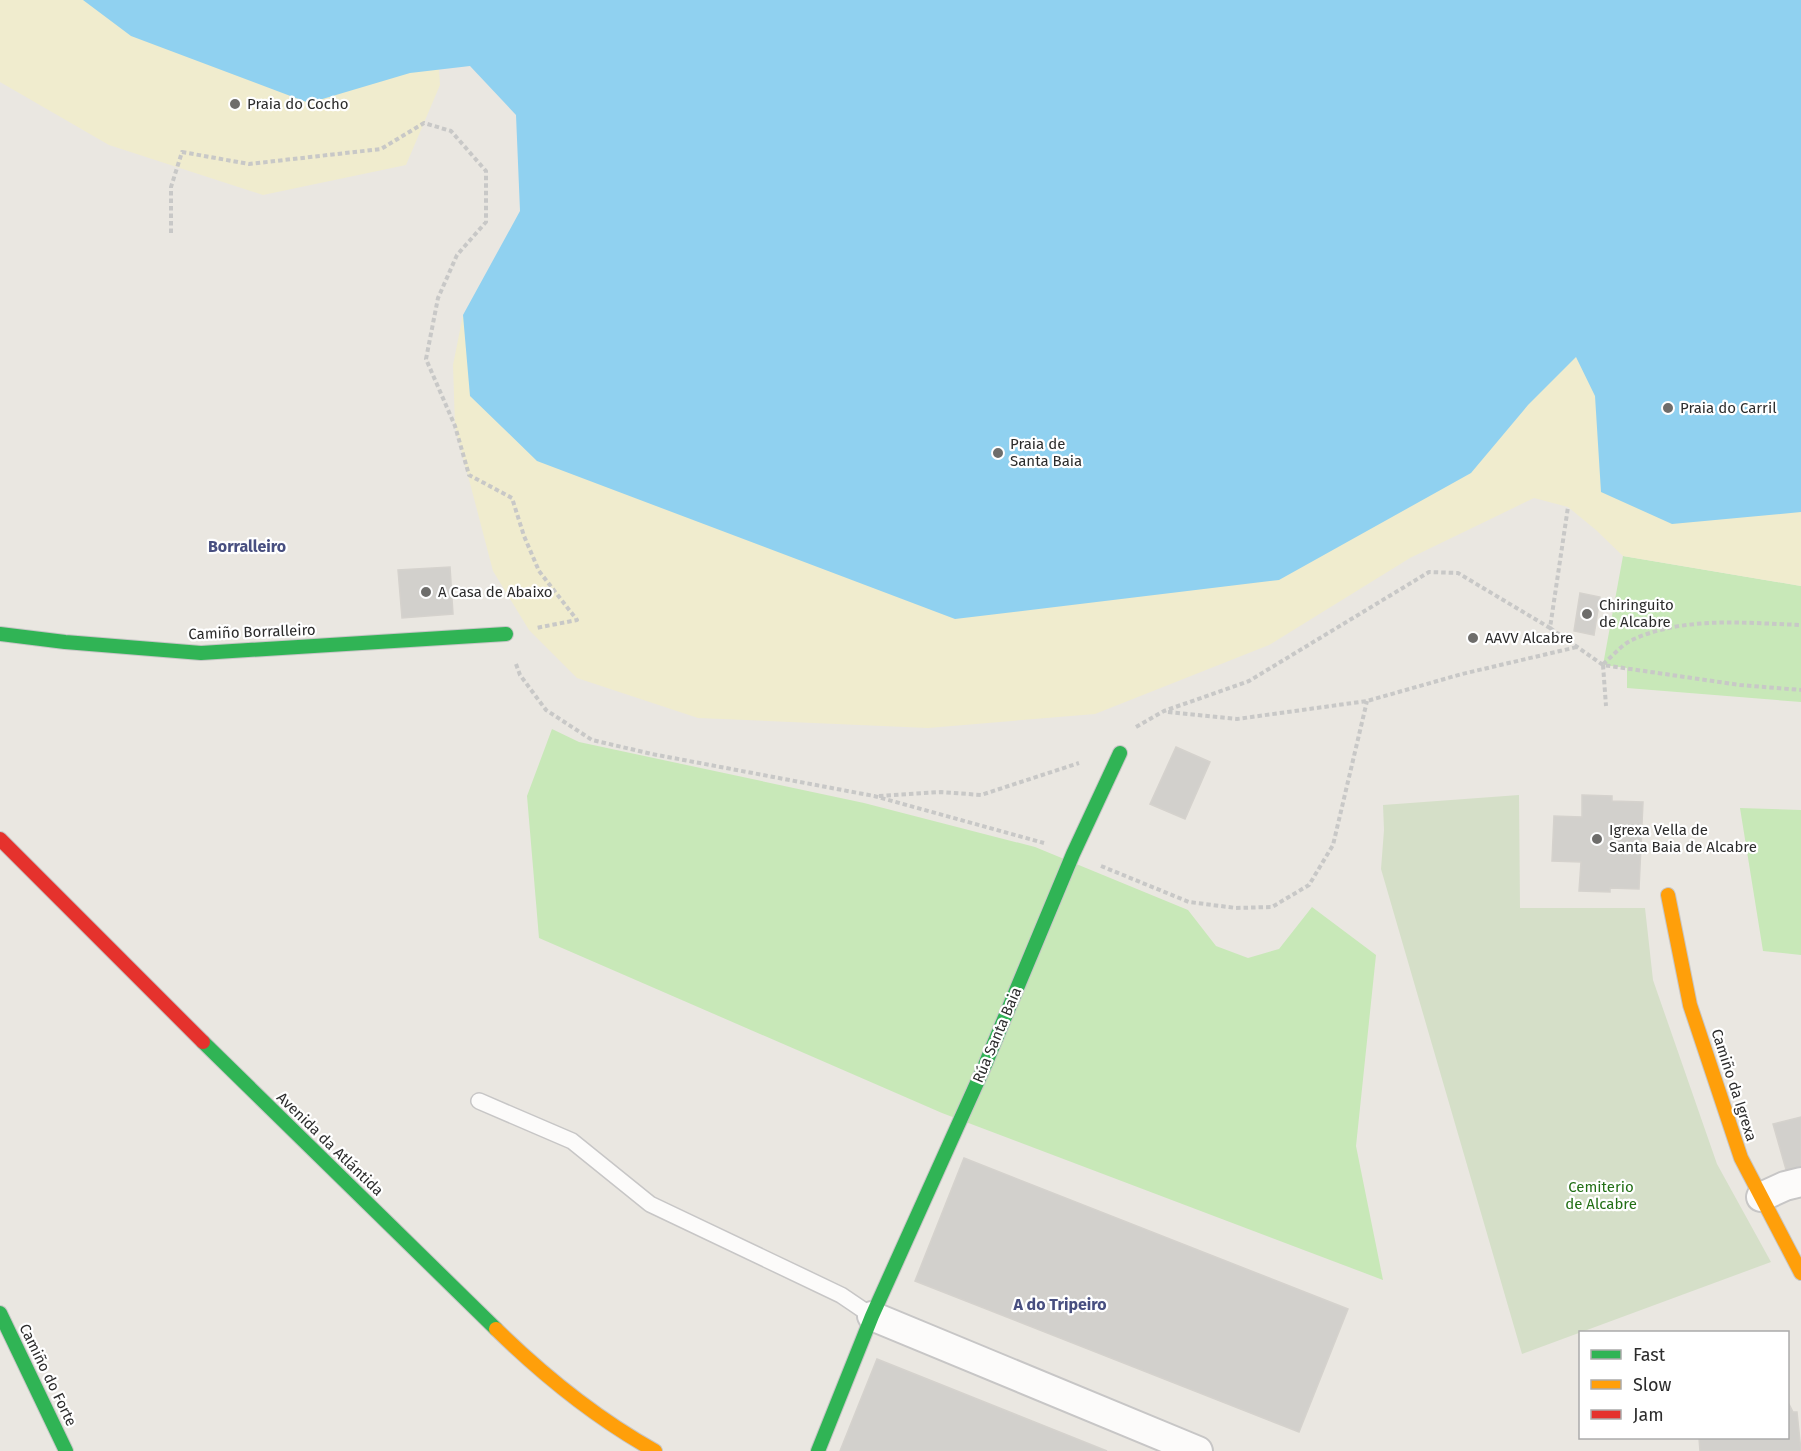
<svg xmlns="http://www.w3.org/2000/svg" width="1801" height="1451" viewBox="0 0 1801 1451" font-family="'Fira Sans',sans-serif">
	<rect width="100%" height="100%" fill="#eae7e1"/>
	<path fill="#c8e8b8" d="M1623 556 1801 586V702L1627 688V668L1603 665Z
		M552 729 579 742 864 803 1035 847 1188 910 1216 946 1248 958 1279 949 1312 907 1376 955 1356 1146 1383 1280 942 1113 539 938 527 796Z
		M1740 808 1801 810V955L1763 951Z"/>
	<path fill="#f0ecce" d="M0 0H434L440 85 406 165 263 195 109 145 0 82Z
		M510 268 1801 319V586L1623 556 1596 530 1568 507 1534 498 1410 558 1269 645 1095 714 928 728 698 718 577 678 529 630 493 571 455 426 453 365 463 315Z"/>
	<path fill="#d5dfc8" d="M1519 795 1520 908H1645L1653 980 1717 1164 1771 1262 1522 1354 1381 869 1384 830 1383 805Z"/>
	<path fill="#90d1f0" d="M83 0H1801V512L1672 524 1601 492 1595 396 1576 357 1528 405 1471 473 1279 580 955 619 537 461 470 396 463 315 520 211 516 115 470 66 410 73 309 103 131 36Z"/>
	<path fill="#d2d0cc" stroke="#d5d2cd" stroke-width="1.5" d="M450 567 453 614 402 618 398 570Z
		M1580 593 1600 597 1594 635 1574 631Z
		M1176 747 1210 762 1185 819 1150 804Z
		M1582 795 1612 796V801L1643 802 1639 889 1610 888V892L1579 891 1581 862 1552 861 1554 816 1582 817Z
		M1801 1117V1169L1787 1173 1773 1124Z
		M964 1158 1348 1309 1299 1432 915 1281Z
		M877 1359 1107 1451H840Z
		M1788 1402 1793 1412H1797L1801 1451H1700L1699 1438H1788Z"/>
	<g fill="none" stroke-linecap="round" stroke-linejoin="round">
		<defs>
			<path id="lane" d="M479 1101 572 1141 650 1204 841 1295 872 1316"/>
			<path id="street" d="M1761 1197 1785 1186 1801 1182
				M872 1316 1198 1451"/>
			<path id="fast" d="M0 634 65 642 201 653 506 634
				M203 1042 496 1329
				M0 1313 66 1451
				M818 1451 872 1316 985 1065 1073 854 1120 753"/>
			<path id="slow" d="M1668 895 1690 1005 1741 1158 1801 1273
				M496 1329C544 1376 596 1418 655 1451"/>
			<path id="jam" d="M0 839 203 1042"/>
		</defs>
		<use href="#lane" stroke="#c7c6c6" stroke-width="18"/>
		<use href="#street" stroke="#c7c6c6" stroke-width="32"/>
		<use href="#fast" stroke="#c7c6c6" stroke-width="16"/>
		<use href="#slow" stroke="#c7c6c6" stroke-width="16"/>
		<use href="#jam" stroke="#c7c6c6" stroke-width="16"/>
		<path stroke="#c8c8c7" stroke-width="4" stroke-dasharray="4.5 3" stroke-linecap="butt" d="M171 233V187L182 152 249 164 381 149 424 123 451 131 486 171V222L457 255 438 298 426 359 455 426 469 475 512 498 524 536 539 571 577 620 536 628
			M1550 628 1603 665 1740 685 1801 690
			M516 664 520 675 546 710 592 740 652 754 874 796 1044 843
			M1603 664C1612 657 1621 645 1632 640 1684 616 1745 623 1801 625
			M1603 665 1606 706
			M1168 712 1237 719 1367 701 1462 674 1577 647
			M1136 727 1164 711 1249 681 1429 572 1458 573 1550 628 1568 507
			M879 796 941 792 981 795 1079 763
			M1101 866 1189 902 1236 908 1272 907 1309 885 1333 845 1367 701"/>
		<use href="#lane" stroke="#fcfbfa" stroke-width="15"/>
		<use href="#street" stroke="#fcfbfa" stroke-width="28"/>
		<use href="#fast" stroke="#30b455" stroke-width="14"/>
		<use href="#slow" stroke="#ff9f0a" stroke-width="14"/>
		<use href="#jam" stroke="#e5322d" stroke-width="14"/>
	</g>
	<g fill="#6e6d6b" stroke="#fff" stroke-width="2">
		<circle cx="235" cy="104" r="6"/>
		<circle cx="1668" cy="408" r="6"/>
		<circle cx="998" cy="453" r="6"/>
		<circle cx="426" cy="592" r="6"/>
		<circle cx="1587" cy="614" r="6"/>
		<circle cx="1473" cy="638" r="6"/>
		<circle cx="1597" cy="839" r="6"/>
	</g>
	<g text-anchor="middle" stroke-width="4.5" stroke-linejoin="round" paint-order="stroke">
		<g font-size="15" fill="#2c2c2c" stroke="#fff" text-anchor="start">
			<text x="247" y="109">Praia do Cocho</text>
			<text x="1680" y="413">Praia do Carril</text>
			<text x="1010" y="449">Praia de<tspan x="1010" dy="17">Santa Baia</tspan></text>
			<text x="438" y="597">A Casa de Abaixo</text>
			<text x="1599" y="610">Chiringuito<tspan x="1599" dy="17">de Alcabre</tspan></text>
			<text x="1485" y="643">AAVV Alcabre</text>
			<text x="1609" y="835">Igrexa Vella de<tspan x="1609" dy="17">Santa Baia de Alcabre</tspan></text>
		</g>
		<g font-size="15" fill="#2c2c2c" stroke="#fff">
			<text transform="translate(252 632) rotate(-2)" y="5">Camiño Borralleiro</text>
			<text transform="translate(997 1035) rotate(-67)" y="5">Rúa Santa Baia</text>
			<text transform="translate(1734 1085) rotate(72)" y="5">Camiño da Igrexa</text>
			<text transform="translate(330 1144) rotate(44)" y="5">Avenida da Atlántida</text>
			<text transform="translate(48 1375) rotate(64)" y="5">Camiño do Forte</text>
		</g>
		<g font-size="15" fill="#226f15" stroke="#fff">
			<text x="1601" y="1192">Cemiterio<tspan x="1601" dy="17">de Alcabre</tspan></text>
		</g>
		<g font-size="16" font-weight="bold" fill="#484f80" stroke="#fff">
			<text x="247" y="552">Borralleiro</text>
			<text x="1060" y="1310">A do Tripeiro</text>
		</g>
	</g>
	<rect x="1579" y="1331" width="210" height="108" fill="#ffffff" stroke="#ababab" stroke-width="1.5"/>
	<rect x="1591" y="1350" width="30" height="9" fill="#30b455" stroke="#ababab" stroke-width="1.5"/>
	<text x="1633" y="1361" font-size="18" fill="#2c2c2c">Fast</text>
	<rect x="1591" y="1380" width="30" height="9" fill="#ff9f0a" stroke="#ababab" stroke-width="1.5"/>
	<text x="1633" y="1391" font-size="18" fill="#2c2c2c">Slow</text>
	<rect x="1591" y="1410" width="30" height="9" fill="#e5322d" stroke="#ababab" stroke-width="1.5"/>
	<text x="1633" y="1421" font-size="18" fill="#2c2c2c">Jam</text>
</svg>
